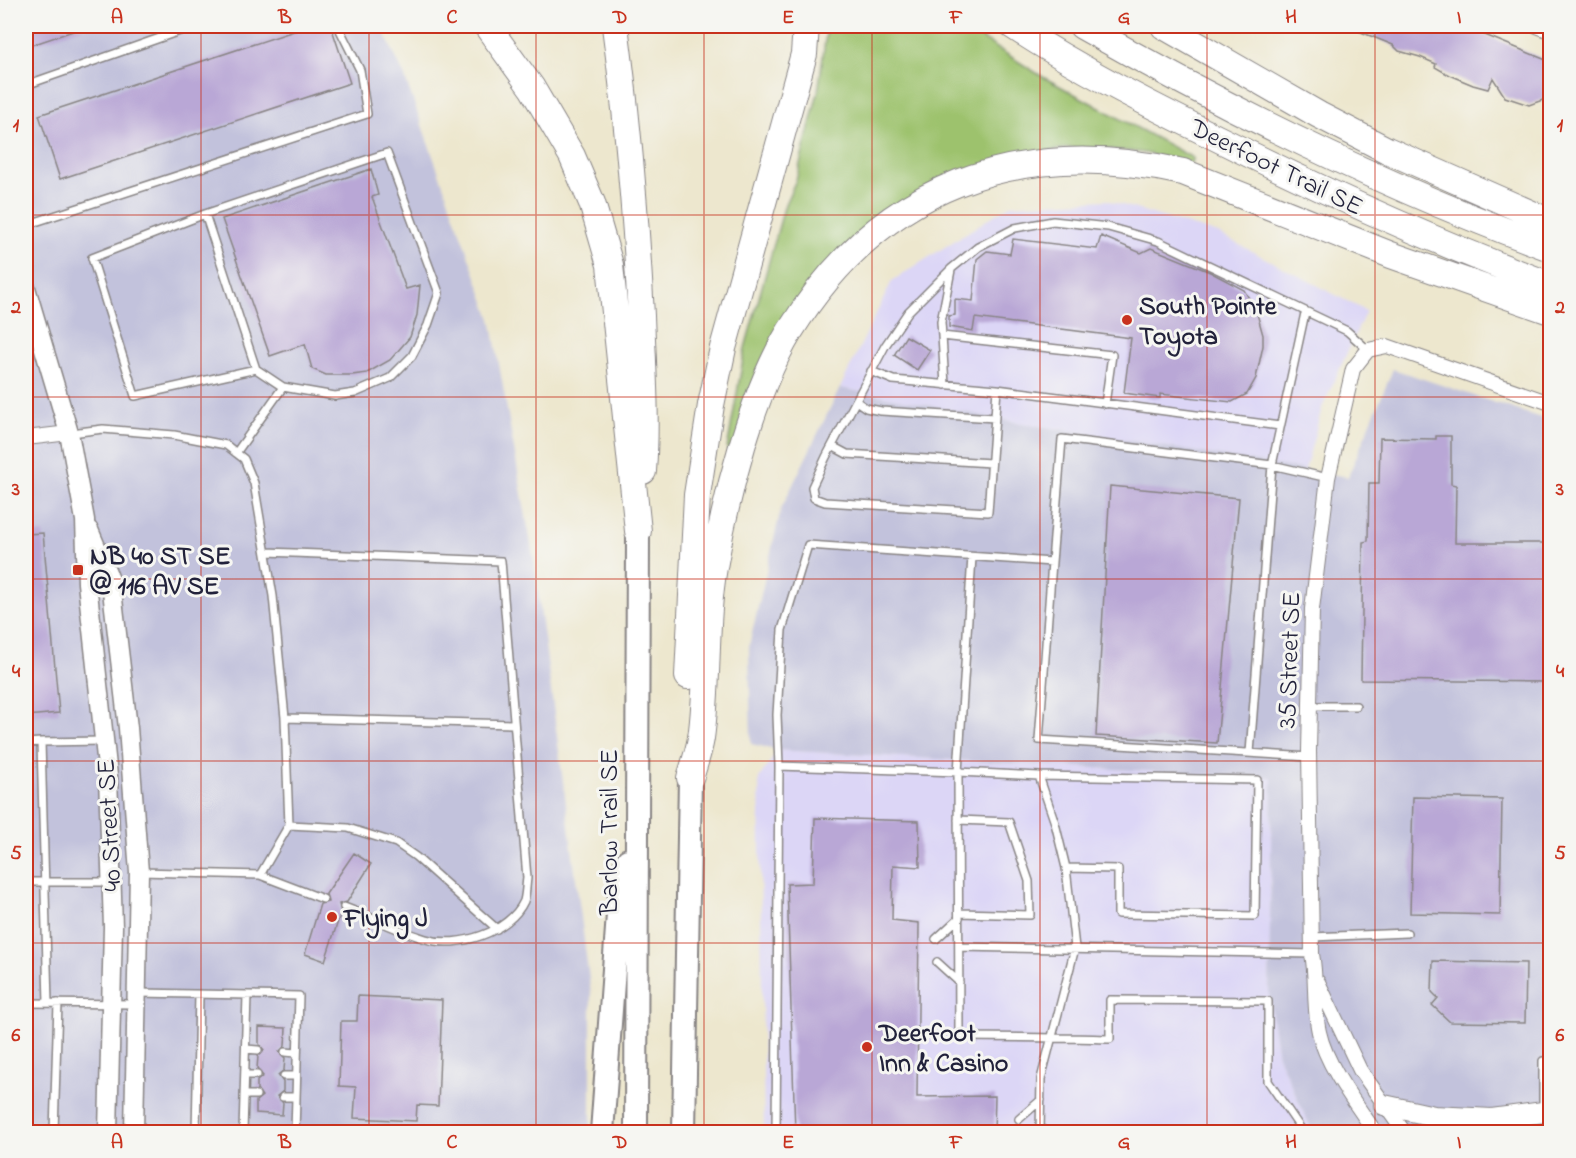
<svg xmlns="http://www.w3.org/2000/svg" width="1576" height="1158" viewBox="0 0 1576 1158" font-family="'Indie Flower',sans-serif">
	<rect width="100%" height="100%" fill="#f6f6f2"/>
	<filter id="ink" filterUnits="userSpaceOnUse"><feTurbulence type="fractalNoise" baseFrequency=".0167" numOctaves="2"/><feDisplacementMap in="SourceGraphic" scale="12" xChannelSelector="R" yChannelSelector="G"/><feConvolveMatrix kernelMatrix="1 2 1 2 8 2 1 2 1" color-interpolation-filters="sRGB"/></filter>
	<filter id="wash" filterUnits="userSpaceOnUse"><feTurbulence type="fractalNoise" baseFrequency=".008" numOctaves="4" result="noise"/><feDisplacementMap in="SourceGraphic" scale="24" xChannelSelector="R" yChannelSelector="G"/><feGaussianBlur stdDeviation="1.35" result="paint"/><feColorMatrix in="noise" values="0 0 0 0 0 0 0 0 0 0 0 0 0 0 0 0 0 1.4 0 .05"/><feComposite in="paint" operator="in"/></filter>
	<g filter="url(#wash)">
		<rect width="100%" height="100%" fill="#ede7ce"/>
		<path fill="#dcd6f6" d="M1106 200 1219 234 1366 311 1322 408 1305 470 1014 422 840 388 892 281 1010 205Z
			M778 750 1272 778 1269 996 1278 1056 1313 1132H764L759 778Z"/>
		<path fill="#c2c2dc" d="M26 26H381L404 75 491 319 534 562 591 993V1132H26Z
			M1393 369 1550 421V1132H1313L1278 1056 1269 996 1272 778 778 750 751 744 749 646 781 509 840 388 1014 422 1348 477Z"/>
		<path fill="#9dc26d" stroke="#607254" stroke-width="1.5" d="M827 26H962L1043 77 1193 158 1190 164 1145 153 1108 149 1069 148 1005 158 835 261 734 451 727 449 745 348 785 204 796 180 818 92Z"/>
		<g id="blocks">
			<path fill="#b9a7d6" d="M26 26H82V28L26 47Z
				M309 26H331L350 83 60 179 39 115Z
				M1346 26H1463L1551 62V97L1529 105 1505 97 1493 78 1488 89 1473 85 1449 75 1435 67 1436 64 1420 57 1399 51 1393 45Z
				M371 169 378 195 372 197 406 289 420 285 417 315 410 337 390 360 367 373 352 375H326L312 369 305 344 270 356 222 219Z
				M1101 236 1141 253 1151 248 1210 272 1244 290 1256 310 1263 335V346L1256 378 1247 394 1232 402 1160 394V398L1124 393 1131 338 975 318 973 331 949 327V316L955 315V299L973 301 977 259 987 251 1010 254 1013 239 1097 249Z
				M906 336 930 350 917 370 894 355Z
				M1436 436H1451V484L1456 485 1455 543H1551V682L1361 680 1363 542 1368 541 1369 483H1379L1380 438 1436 439Z
				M1110 486 1239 498 1217 743 1096 736Z
				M43 533 59 713 26 716V534Z
				M1413 797 1502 799 1500 915 1410 913Z
				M815 818 919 821 920 867 893 865 892 920 919 923 917 1097 995 1096 994 1132H795L787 884 813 883Z
				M354 853 371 864 347 902 339 904 341 912 325 961 305 954 320 904 328 902 326 894Z
				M1433 961 1526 963 1525 1023 1450 1022 1432 1005 1438 998 1432 992Z
				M358 996 442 1000 438 1106 417 1105 416 1121 354 1118 356 1087 339 1086 341 1021H357Z
				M259 1027 286 1028 285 1046 279 1052 285 1058 284 1070 278 1075 283 1082V1091L277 1096 283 1103 282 1115 256 1113V1101L262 1096 257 1089V1081L263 1076 257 1069 258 1056 264 1050 259 1044Z"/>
		</g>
	</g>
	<g filter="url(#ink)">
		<use href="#blocks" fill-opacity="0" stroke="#888484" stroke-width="1.5"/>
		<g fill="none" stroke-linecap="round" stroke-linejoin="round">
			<defs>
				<path id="service" d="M26 85 194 26
					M205 214 256 369 135 396 92 258 205 214 387 153 439 293 428 325 412 356 390 378 355 393 335 396 283 387 236 453
					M26 225 367 114 360 70 338 26
					M942 336 941 322 951 270
					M256 369 283 387
					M871 371 893 380 997 389 1280 426
					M945 385 942 336 1112 355 1105 404
					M997 389 988 512 825 502 814 498 812 487 826 457 885 346 908 312 951 269 978 247 1015 228 1053 221 1108 227 1158 241 1347 331 1368 350
					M856 401 866 408 881 411 995 418
					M71 433 103 429 174 435 226 445 244 459 254 483 273 596 285 718 289 825 260 875 140 872
					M832 446 847 454 991 463
					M267 552 501 561 527 878C526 885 526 894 524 901 510 932 458 949 426 939 398 931 371 917 344 907
					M1052 562 1062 439 1272 465 1328 478
					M1310 706H1356
					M285 718 514 724
					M26 743 41 742
					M1250 753 1272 465 1305 313
					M779 766 777 715 782 630 808 545 1052 562 1039 740 1309 757
					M1039 776 1257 780 1255 916 1118 914V869L1066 868
					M958 820 1009 822 1029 881 1030 915 959 913
					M289 825 348 828 396 843 416 857 497 929
					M260 875 323 899
					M26 882H109
					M1312 937 1407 933
					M936 939 959 918
					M960 947 1312 954
					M937 962 959 982
					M138 993 299 996 295 1132
					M26 1003 134 1004
					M48 1003 41 742 104 741
					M246 1049 258 1050
					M285 1052 296 1053
					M245 1075H257
					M284 1076H296
					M244 1095H256
					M283 1097H295
					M1543 1109V1061
					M1019 1119 1041 1100
					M54 1132 58 1003
					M196 1132 199 995
					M243 1132 247 995
					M776 1132 779 766 958 772 972 557
					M1040 1132 1041 1079 1075 948 1066 868 1055 823 1039 776 958 772 959 1037C1009 1037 1059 1038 1110 1039V1000L1268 1001V1081L1303 1132"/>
				<path id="minor" d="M1537 26 1550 31
					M26 438 69 433
					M1318 982 1360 1070 1404 1132
					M1375 1132C1356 1104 1326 1065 1319 1032 1313 1006 1317 980 1312 954L1309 751 1312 609 1328 478 1353 369 1368 350 1387 346 1550 403"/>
				<path id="tertiary" d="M26 288 69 433 85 520 87 583 108 776 113 927 108 1132
					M89 530 111 582 128 728 139 872 134 1132"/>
				<path id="secondary" d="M1384 1105 1434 1116 1492 1119
					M1462 1132 1492 1119 1550 1111"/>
				<path id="primary" d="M602 1132 621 874 628 860
					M636 1132 638 531
					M684 1132 690 778"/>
				<path id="motorway" d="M487 26 532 88 572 156 592 203 610 265 638 531
					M615 26C628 122 636 218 641 316 643 368 647 419 643 471
					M1013 26C1079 69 1150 105 1221 140 1329 194 1437 243 1550 285
					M1082 26C1233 112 1387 188 1550 248
					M1164 26 1319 115 1387 150 1550 222
					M688 676 697 495 711 405 723 348 804 54 806 26
					M690 778C694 765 699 751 701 738 709 682 704 624 714 567 726 496 752 393 790 331 881 184 1017 136 1183 172L1391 255 1550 311"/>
			</defs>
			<use href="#service" stroke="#888484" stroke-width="10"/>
			<use href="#minor" stroke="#888484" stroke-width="16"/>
			<use href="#tertiary" stroke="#888484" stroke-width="21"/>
			<use href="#secondary" stroke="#888484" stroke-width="22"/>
			<use href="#primary" stroke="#888484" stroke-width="26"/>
			<use href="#motorway" stroke="#888484" stroke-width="28"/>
			<use href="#service" stroke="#fff" stroke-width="7"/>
			<use href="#minor" stroke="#fff" stroke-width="14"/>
			<use href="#tertiary" stroke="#fff" stroke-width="18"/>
			<use href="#secondary" stroke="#fff" stroke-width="20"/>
			<use href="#primary" stroke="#fff" stroke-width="22"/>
			<use href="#motorway" stroke="#fff" stroke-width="26"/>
		</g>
	</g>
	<path fill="none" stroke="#c8321e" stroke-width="1.5" stroke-opacity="0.55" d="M201 26V1132M369 26V1132M536 26V1132M704 26V1132M872 26V1132M1040 26V1132M1207 26V1132M1375 26V1132M26 215H1550M26 397H1550M26 579H1550M26 761H1550M26 943H1550"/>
	<g fill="#c8321e" stroke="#f6f6f2" stroke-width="2">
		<circle cx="1127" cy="320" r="6"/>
		<rect x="72" y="564" width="12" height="12" rx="3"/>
		<circle cx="332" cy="917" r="6"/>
		<circle cx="867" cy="1047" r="6"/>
	</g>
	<g text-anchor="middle" stroke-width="6" stroke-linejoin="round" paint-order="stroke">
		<g font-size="26" fill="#22223b" stroke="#f6f6f2">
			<text transform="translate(1277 166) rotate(26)" y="9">Deerfoot Trail SE</text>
			<text transform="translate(1288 660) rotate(-88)" y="9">35 Street SE</text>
			<text transform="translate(108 825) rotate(-93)" y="9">40 Street SE</text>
			<text transform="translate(608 832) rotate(-90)" y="9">Barlow Trail SE</text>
		</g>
		<g font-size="26" font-weight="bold" fill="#22223b" stroke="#f6f6f2" text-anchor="start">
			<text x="1139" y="314">South Pointe<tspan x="1139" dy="30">Toyota</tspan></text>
			<text x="90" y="564">NB 40 ST SE<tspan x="90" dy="30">@ 116 AV SE</tspan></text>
			<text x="344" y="926">Flying J</text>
			<text x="879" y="1041">Deerfoot<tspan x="879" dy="30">Inn &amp; Casino</tspan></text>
		</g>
	</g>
	<rect width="1576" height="1158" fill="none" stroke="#f6f6f2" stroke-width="66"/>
	<rect x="33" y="33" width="1510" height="1092" fill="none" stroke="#c8321e" stroke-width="2"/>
	<g font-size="20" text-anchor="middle" font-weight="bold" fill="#c8321e">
		<text x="117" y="23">A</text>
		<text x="285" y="23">B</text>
		<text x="452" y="23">C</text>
		<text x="620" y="23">D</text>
		<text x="788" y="23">E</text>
		<text x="956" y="23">F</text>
		<text x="1124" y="23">G</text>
		<text x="1291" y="23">H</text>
		<text x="1459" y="23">I</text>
		<text x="16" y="131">1</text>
		<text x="1560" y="131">1</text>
		<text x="16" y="313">2</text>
		<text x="1560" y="313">2</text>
		<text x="16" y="495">3</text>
		<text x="1560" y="495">3</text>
		<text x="16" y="677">4</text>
		<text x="1560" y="677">4</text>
		<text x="16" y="859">5</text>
		<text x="1560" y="859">5</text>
		<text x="16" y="1041">6</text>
		<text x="1560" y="1041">6</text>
		<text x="117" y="1148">A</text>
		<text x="285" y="1148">B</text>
		<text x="452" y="1148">C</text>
		<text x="620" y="1148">D</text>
		<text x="788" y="1148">E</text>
		<text x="956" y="1148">F</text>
		<text x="1124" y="1148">G</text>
		<text x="1291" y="1148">H</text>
		<text x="1459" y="1148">I</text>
	</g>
</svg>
